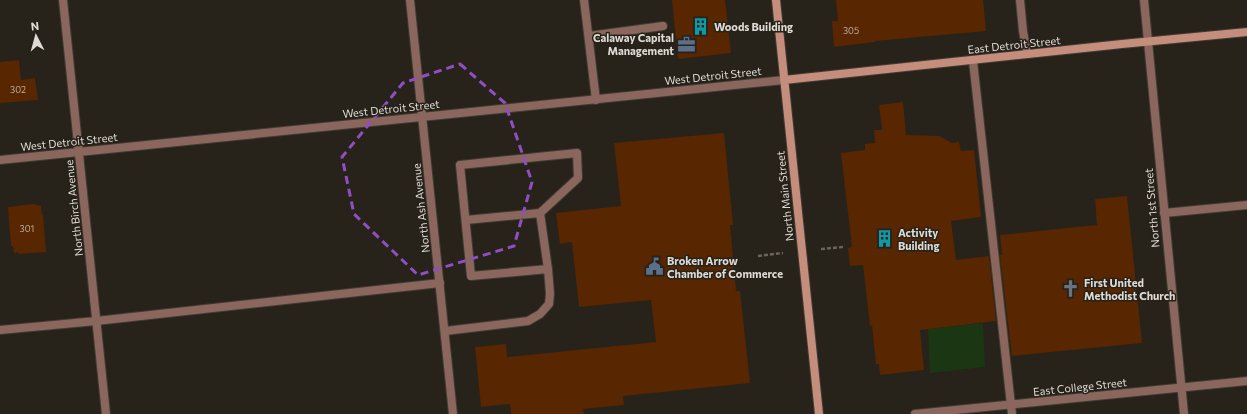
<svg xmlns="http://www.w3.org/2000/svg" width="1247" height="414" viewBox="0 0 1247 414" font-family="Commissioner,sans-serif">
	<rect width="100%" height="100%" fill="#27221a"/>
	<path fill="#1b3613" d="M983 323 985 367 930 373 928 329Z"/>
	<path fill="#582600" d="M672 0H725L731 53 678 59Z
		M836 0H983L986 31 875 41V42L834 47 832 21H838Z
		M19 60 21 80 35 78 38 100 0 103V62Z
		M903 102 906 135 939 136 952 143 959 142 961 151 974 150 981 217 951 221 956 260 989 256 996 321 920 330 924 370 880 375 879 364H876L872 325 870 326 863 265 850 266 848 248 852 247 841 153 865 150V144L875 143 874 130H882L879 105Z
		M724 133 733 225H730L736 291H740L750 383 623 396 624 405 583 409 584 414H511L510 404 481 407 475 347 506 344 507 357 656 342 651 300 579 307 572 242 560 244 556 213 621 206 614 143Z
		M1127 196 1142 343 1012 356 1000 255H1002L1000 235 1097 225 1095 199Z
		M33 204 41 206 42 215H43L46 252 18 254V252L14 253 13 246H11L8 207Z"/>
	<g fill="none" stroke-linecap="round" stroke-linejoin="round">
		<defs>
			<path id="lane" d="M584 0 596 100
				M1020 0 1023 31 1027 54
				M589 36 663 26
				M973 61 1012 414
				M1164 213 1247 205
				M466 220 540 213
				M0 330 96 321 440 283
				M445 331 528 321 540 314 549 304 550 294 548 269 540 213 578 178 577 153 460 165 471 276 548 269"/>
			<path id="street" d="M63 0 106 414
				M410 0 453 414
				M1144 0 1184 414
				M0 160 784 80
				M915 414 1247 381"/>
			<path id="secondary" d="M776 0 819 414
				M784 80 1122 44 1247 32"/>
		</defs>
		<use href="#lane" stroke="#413c34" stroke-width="10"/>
		<use href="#street" stroke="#413c34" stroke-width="10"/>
		<use href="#secondary" stroke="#413c34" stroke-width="10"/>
		<path stroke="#69655e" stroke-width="2.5" stroke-dasharray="4 2" stroke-linecap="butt" d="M821 249 843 247
			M758 256 783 253"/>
		<use href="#lane" stroke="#8a665c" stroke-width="8"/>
		<use href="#street" stroke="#8a665c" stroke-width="8"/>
		<use href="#secondary" stroke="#c58d7c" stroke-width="8"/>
	</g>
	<path fill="none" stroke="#8f4fc3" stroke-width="3" stroke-dasharray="8 5" stroke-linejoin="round" d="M460 64 505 103 532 182 514 246 418 275 354 214 342 157 403 83Z"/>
	<defs>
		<symbol id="building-bare" viewBox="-9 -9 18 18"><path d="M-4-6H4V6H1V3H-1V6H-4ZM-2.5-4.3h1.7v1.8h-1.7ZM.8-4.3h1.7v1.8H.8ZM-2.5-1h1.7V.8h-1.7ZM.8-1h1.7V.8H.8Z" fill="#0f9aa8" stroke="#27221a" stroke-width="2.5" paint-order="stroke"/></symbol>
		<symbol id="office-bare" viewBox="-9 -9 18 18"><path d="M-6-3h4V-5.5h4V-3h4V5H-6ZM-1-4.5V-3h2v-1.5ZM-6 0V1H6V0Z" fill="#5c6f8a" stroke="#27221a" stroke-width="2.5" paint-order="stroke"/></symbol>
		<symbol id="civic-bare" viewBox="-9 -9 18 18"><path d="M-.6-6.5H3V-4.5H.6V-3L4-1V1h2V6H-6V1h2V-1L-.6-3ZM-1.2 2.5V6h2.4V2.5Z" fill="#5c6f8a" stroke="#27221a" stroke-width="2.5" paint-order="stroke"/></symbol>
		<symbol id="church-bare" viewBox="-9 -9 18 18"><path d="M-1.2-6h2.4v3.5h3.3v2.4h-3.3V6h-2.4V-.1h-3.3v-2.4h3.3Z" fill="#6b7280" stroke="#27221a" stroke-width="2.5" paint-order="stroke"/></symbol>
	</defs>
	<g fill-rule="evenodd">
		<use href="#building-bare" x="688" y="14" width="25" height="25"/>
		<use href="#office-bare" x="674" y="32" width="25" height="25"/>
		<use href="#building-bare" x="872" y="226" width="25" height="25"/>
		<use href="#civic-bare" x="642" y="254" width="25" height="25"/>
		<use href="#church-bare" x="1058" y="276" width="25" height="25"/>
	</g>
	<g text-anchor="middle" stroke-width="3" stroke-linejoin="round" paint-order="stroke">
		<g font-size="9" fill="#bcaea0">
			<text x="851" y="34">305</text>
			<text x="18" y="93">302</text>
			<text x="27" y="232">301</text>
		</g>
		<g font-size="11" font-weight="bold" fill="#dedbd5" stroke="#27221a" text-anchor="start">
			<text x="714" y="31">Woods Building</text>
			<text x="674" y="42" text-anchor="end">Calaway Capital<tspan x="674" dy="13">Management</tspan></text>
			<text x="898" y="237">Activity<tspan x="898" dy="13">Building</tspan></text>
			<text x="667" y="265">Broken Arrow<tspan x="667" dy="13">Chamber of Commerce</tspan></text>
			<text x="1084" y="287">First United<tspan x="1084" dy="13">Methodist Church</tspan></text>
		</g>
		<g font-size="11" fill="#dedbd5" stroke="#27221a">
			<text transform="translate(1014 45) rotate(-6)" y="4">East Detroit Street</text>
			<text transform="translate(713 76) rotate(-6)" y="4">West Detroit Street</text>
			<text transform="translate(391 109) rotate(-6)" y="4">West Detroit Street</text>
			<text transform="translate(69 142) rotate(-6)" y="4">West Detroit Street</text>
			<text transform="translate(785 196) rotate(-96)" y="4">North Main Street</text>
			<text transform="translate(74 208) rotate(-96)" y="4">North Birch Avenue</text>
			<text transform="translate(421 208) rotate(-96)" y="4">North Ash Avenue</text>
			<text transform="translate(1152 208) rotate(-95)" y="4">North 1st Street</text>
			<text transform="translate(1080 387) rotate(-6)" y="4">East College Street</text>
		</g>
	</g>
	<g transform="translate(36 36) rotate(354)" stroke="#27221a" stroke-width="3" paint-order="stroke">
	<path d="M0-3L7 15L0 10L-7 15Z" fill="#dedbd5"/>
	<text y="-6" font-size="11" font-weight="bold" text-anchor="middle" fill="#dedbd5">N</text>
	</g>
</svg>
